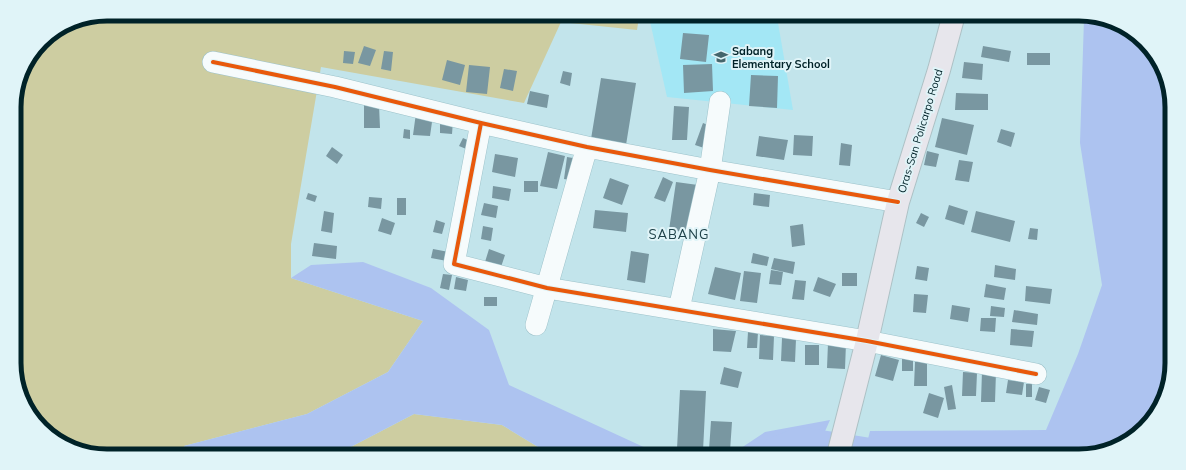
<svg xmlns="http://www.w3.org/2000/svg" width="1186" height="470" viewBox="0 0 1186 470" font-family="Mulish,sans-serif">
	<rect width="100%" height="100%" fill="#c2e4eb"/>
	<path fill="#a3e7f5" d="M649 17H777L793 110 667 97Z"/>
	<path fill="#cdcda1" d="M107 14 639 17 637 30 561 22 524 103 321 67 291 244V278L423 321 388 372 307 414 184 446 188 452 77 451 37 424 16 381 14 100 23 66 45 37 71 21Z
		M414 414 502 425 548 453 341 452Z"/>
	<path fill="#adc3f0" d="M1084 19H1109L1149 46 1171 94 1167 393 1136 437 1085 456 864 455 870 431 1046 430 1078 354 1102 285 1080 143Z
		M363 262 431 288 489 330 509 385 648 449 732 454 765 432 830 420 815 454 812 455 548 453 502 425 414 414 341 452H188L184 446 307 414 388 372 423 321 291 278 311 265Z"/>
	<g fill="none" stroke-linecap="round" stroke-linejoin="round">
		<path stroke="#adc3f0" stroke-width="32" d="M777 452 802 443 876 455"/>
	</g>
	<path fill="#7997a1" d="M683 33 709 35 706 62 680 59Z
		M364 46 376 50 370 66 358 63Z
		M983 46 1011 51 1009 62 981 57Z
		M344 51 355 52 353 64 343 63Z
		M384 51 393 52 391 71 381 69Z
		M1027 53H1050V65H1027Z
		M447 60 465 65 460 85 442 80Z
		M964 62 983 64 982 80 962 78Z
		M712 64 713 91 684 93 683 65Z
		M469 65 490 67 487 94 466 92Z
		M504 69 517 71 513 91 500 88Z
		M563 71 572 73 570 86 560 83Z
		M751 75 778 76 777 108 749 106Z
		M601 78 636 83 626 145 591 139Z
		M530 91 549 95 547 108 527 104Z
		M956 93 988 94V110H955Z
		M364 105H379L380 128H364Z
		M674 106 689 107 687 140H672Z
		M416 113 433 115 430 136 413 135Z
		M942 118 974 125 967 155 935 147Z
		M440 121H453L452 134 440 133Z
		M703 123 715 128 707 149 695 145Z
		M404 129 410 130V139L403 138Z
		M1001 129 1015 133 1011 147 997 142Z
		M794 135 813 136 812 156 793 155Z
		M759 136 788 140 784 160 756 156Z
		M463 138 474 143 471 151 459 146Z
		M841 143 852 145 850 166 839 165Z
		M332 147 343 155 337 164 326 156Z
		M927 151 939 154 936 167 924 165Z
		M548 152 565 156 557 189 540 186Z
		M495 154 518 158 515 177 492 172Z
		M567 157 579 159 576 181 564 179Z
		M959 160 973 162 969 182 955 180Z
		M663 177 673 182 665 202 654 198Z
		M610 178 629 185 622 205 603 198Z
		M524 181H538V192H524Z
		M676 182 698 185 691 233 669 230Z
		M493 186 511 189 509 201 492 198Z
		M308 193 317 196 315 202 306 199Z
		M754 193 770 195 769 207 753 205Z
		M369 197 382 198 381 209 368 207Z
		M397 198H406V215H397Z
		M484 203 498 206 496 218 481 215Z
		M949 205 968 211 964 225 945 219Z
		M595 210 628 213 626 232 593 228Z
		M324 211 334 213 332 233 321 231Z
		M976 211 1015 221 1010 242 971 232Z
		M921 213 929 217 924 227 916 223Z
		M382 218 395 223 391 235 378 231Z
		M436 220 445 223 442 234 433 232Z
		M803 224 805 245 792 247 790 226Z
		M483 226 493 228 491 241 481 239Z
		M1030 228 1038 229 1037 240 1028 239Z
		M314 243 337 246 336 259 312 256Z
		M433 249 449 252 447 261 431 258Z
		M489 249 505 255 501 267 485 262Z
		M631 251 649 254 645 283 627 280Z
		M753 253 769 257 767 266 751 263Z
		M774 258 795 262 793 274 771 269Z
		M995 265 1016 269 1015 280 994 277Z
		M917 266 929 268 927 281 915 279Z
		M715 267 741 273 735 300 708 294Z
		M771 270 783 272 781 285 769 284Z
		M744 271 761 273 757 303 740 301Z
		M842 273H857V286H842Z
		M443 274 452 275 449 290 440 288Z
		M456 277 468 280 466 291 454 289Z
		M818 277 836 284 830 297 813 291Z
		M795 280 806 281 804 300 792 299Z
		M986 284 1006 288 1004 300 984 297Z
		M1026 286 1052 289 1050 304 1025 301Z
		M914 294 928 295 926 313 913 312Z
		M484 297H497V306H484Z
		M952 305 970 308 968 322 950 319Z
		M991 306 1005 308 1004 317 990 316Z
		M1014 310 1038 314 1037 325 1012 322Z
		M981 318H996L995 332 980 331Z
		M713 329 736 331 731 352 713 351Z
		M1011 329 1034 331 1032 347 1010 345Z
		M748 332H758L757 348H747Z
		M760 335 774 336 773 360 759 359Z
		M782 338 796 339 795 362 781 361Z
		M828 343H846L845 369 827 368Z
		M805 345H819V365H805Z
		M881 355 899 360 893 381 875 376Z
		M902 359H913V371H902Z
		M915 362H927V386H914Z
		M724 367 742 372 738 388 720 384Z
		M982 371 996 372 995 402H981Z
		M963 372 977 373 976 396H962Z
		M1008 380 1024 382 1022 395 1006 393Z
		M1026 384H1032V397H1026Z
		M952 385 956 409 948 410 944 387Z
		M1039 387 1050 390 1046 403 1035 400Z
		M680 390 706 391 703 451 677 449Z
		M929 393 944 398 938 418 923 413Z
		M711 421 732 422 730 451 709 450Z"/>
	<g fill="none" stroke-linecap="round" stroke-linejoin="round">
		<defs>
			<path id="minor" d="M213 62 335 87 481 123 587 147 710 170 898 202
				M481 123 454 264 547 288 867 341 1036 374
				M679 309 710 170 720 102
				M536 325 587 147"/>
			<path id="primary" d="M838 455 867 341 898 202 939 70 953 18"/>
		</defs>
		<use href="#minor" stroke="#9cc2ca" stroke-width="22"/>
		<use href="#primary" stroke="#adc1c5" stroke-width="24"/>
		<use href="#minor" stroke="#f6fbfc" stroke-width="21"/>
		<use href="#primary" stroke="#e7e6ec" stroke-width="22"/>
		<defs>
			<path id="cycleway" d="M213 62 335 87 481 123 587 147 710 170 898 202
				M481 123 454 264 547 288 867 341 1036 374"/>
		</defs>
		<use href="#cycleway" stroke="#e0f4f8" stroke-width="6"/>
		<use href="#cycleway" stroke="#e8590c" stroke-width="4"/>
	</g>
	<defs>
		<symbol id="school-bare" viewBox="-9 -9 18 18"><path d="M0-5L7-2L0 1L-7-2ZM-4 1L0 2.5L4 1V4Q0 6-4 4Z" fill="#44666c" stroke="#e0f4f8" stroke-width="2.5" paint-order="stroke"/></symbol>
	</defs>
	<g fill-rule="evenodd">
		<use href="#school-bare" x="711" y="47" width="20" height="20"/>
	</g>
	<g text-anchor="middle" stroke-width="4" stroke-linejoin="round" paint-order="stroke">
		<g font-size="11" font-weight="bold" fill="#002228" stroke="#e0f4f8" text-anchor="start">
			<text x="732" y="55">Sabang<tspan x="732" dy="13">Elementary School</tspan></text>
		</g>
		<g font-size="11" fill="#002228" stroke="#e0f4f8">
			<text transform="translate(920 131) rotate(-73)" y="4">Oras-San Policarpo Road</text>
		</g>
		<g font-size="13" letter-spacing="1" fill="#1d4148" stroke="#e0f4f8">
			<text x="679" y="239">SABANG</text>
		</g>
	</g>
	<path d="M0 0H1186V470H0ZM107 21H1079A86 86 0 0 1 1165 107V363A86 86 0 0 1 1079 449H107A86 86 0 0 1 21 363V107A86 86 0 0 1 107 21Z" fill="#e0f4f8" fill-rule="evenodd"/>
	<path fill="none" stroke="#002228" stroke-width="5" d="M107 21H1079A86 86 0 0 1 1165 107V363A86 86 0 0 1 1079 449H107A86 86 0 0 1 21 363V107A86 86 0 0 1 107 21Z"/>
</svg>
